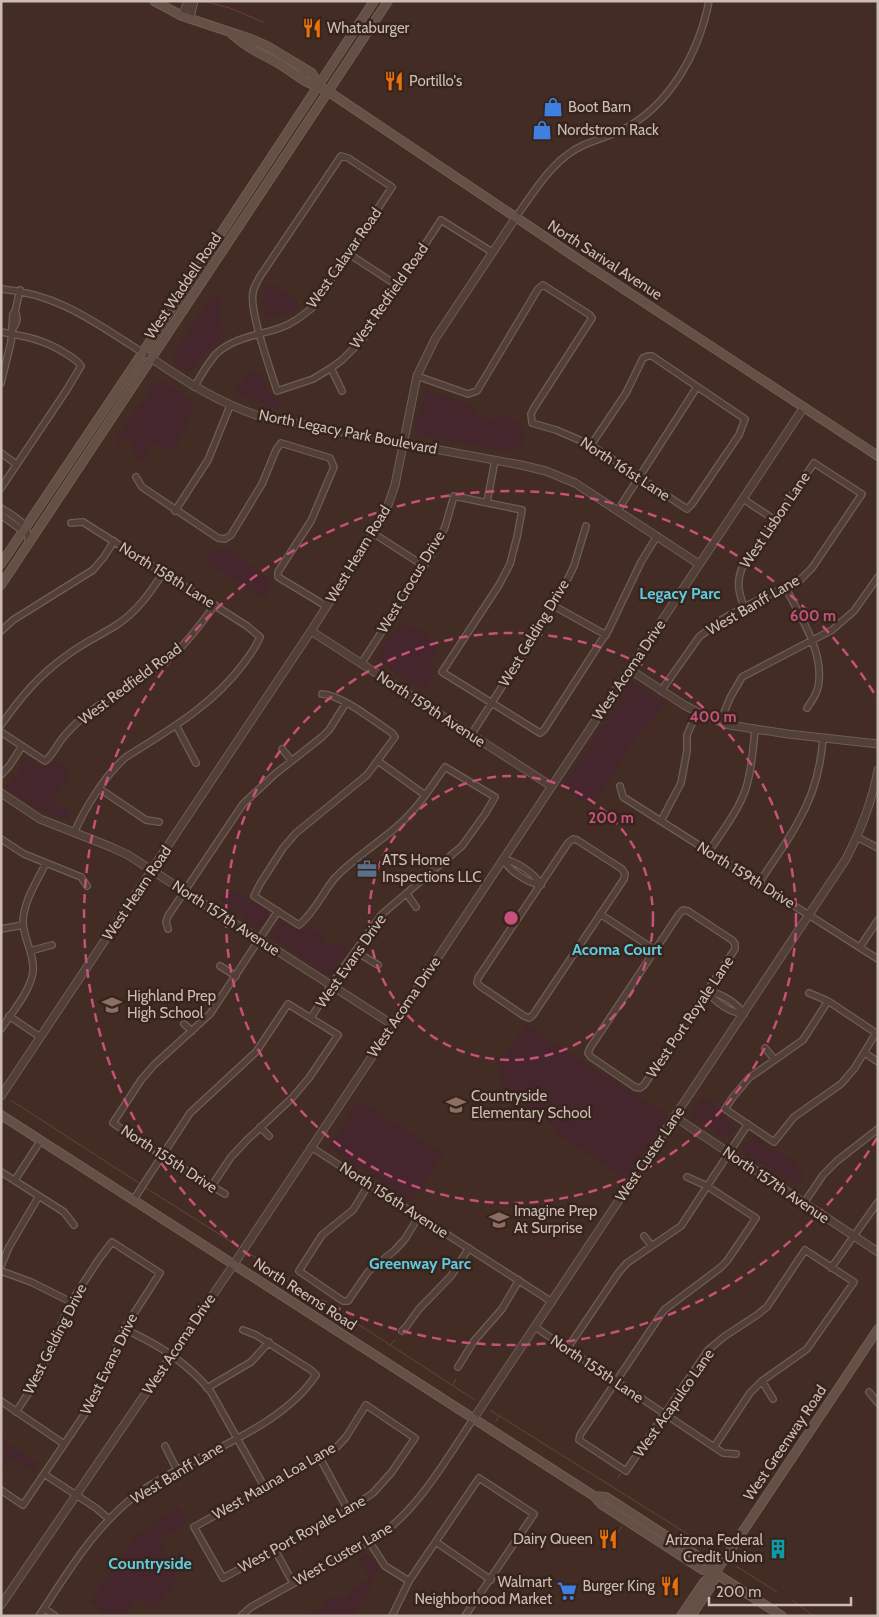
<svg xmlns="http://www.w3.org/2000/svg" width="879" height="1617" viewBox="0 0 879 1617" font-family="Cabin,sans-serif">
	<rect width="100%" height="100%" fill="#422c23"/>
	<path fill="#45262c" d="M273 284 287 294 300 306 289 312 266 318 263 303 267 285Z
		M214 295 221 300 219 322 225 336 206 351 191 372 186 371 172 360C178 343 185 339 193 325 201 314 203 304 214 295Z
		M252 371 260 372 268 391 279 400 281 405 276 409 257 400 239 396 235 390Z
		M163 381 193 402 186 426 175 449C165 451 162 444 152 444L144 459 135 460 132 440 125 437 118 445 116 444V439L126 426 134 411 143 403 148 394 151 385Z
		M427 391 457 400 472 407C477 422 492 420 505 416L522 425 524 442 510 451 422 436 414 428Z
		M230 550C243 560 264 574 271 586L264 598 210 564 207 557 212 551Z
		M404 624 424 631 428 638 440 646 430 665 432 679 428 687C408 689 393 670 379 658 383 644 392 631 404 624Z
		M632 682 665 702 657 715 639 732 593 806 562 787Z
		M26 758 36 765 45 768 55 761 71 774 52 800 58 806 70 810V818L66 821 29 804 6 786 20 771V760Z
		M225 890H236L250 902 265 907 269 915 259 929 250 925 240 911 225 907 220 897Z
		M281 921 301 931 311 926 318 933 327 944H342L346 951 330 976 271 937Z
		M526 1025 670 1117 625 1179 559 1134 547 1119 504 1091 496 1058 505 1056Z
		M704 1098 716 1104 718 1112 735 1127 729 1136 720 1137 706 1123 691 1117 695 1106Z
		M359 1100 443 1154 412 1201 329 1147Z
		M755 1136 768 1148 781 1153 797 1165 795 1168 805 1174 798 1184 743 1154 744 1144Z
		M1 1438 38 1464 35 1472 11 1457 1 1470Z
		M178 1507 186 1519 183 1527 159 1539 178 1578 154 1610 138 1598 123 1616H107L90 1601 136 1536Z
		M367 1554 379 1568 366 1596 352 1616H303L321 1609 331 1598 347 1597 354 1588 368 1580V1574L359 1560Z"/>
	<g fill="none" stroke-linecap="round" stroke-linejoin="round">
		<path stroke="#684334" stroke-width="1" d="M207 2 230 8 263 22
			M12 1101 139 1183
			M146 1188 235 1244
			M250 1254 475 1400
			M390 1345 395 1340
			M453 1385 456 1379
			M490 1410 713 1550
			M496 1421 499 1416
			M618 1478 620 1474
			M618 1532 622 1527
			M736 1566 777 1592
			M792 1600 814 1616"/>
		<defs>
			<path id="minor" d="M516 217C531 196 546 171 567 155 583 142 604 139 622 130 670 106 699 52 709 1
				M349 254 398 286
				M1 289C62 294 101 327 151 358
				M12 330C16 325 19 317 15 312
				M1 332C25 336 45 340 65 353 71 357 77 360 81 366L66 391 1 488
				M331 368 342 391
				M417 376 468 394 477 391 538 289 543 285 590 315 592 318 534 408 531 414 532 423 556 430 591 445 687 509 692 504 739 435 745 419 652 356H648L643 358 626 393 591 445
				M1 383 11 342 13 314 15 312 20 290
				M194 387C201 376 207 364 216 354 232 338 259 335 280 328 292 324 302 316 312 308L392 187 348 158 341 156 259 278C257 283 253 288 253 293 249 311 271 371 277 391L313 379 331 368 342 360 363 339 441 220 492 252
				M1 453 16 464
				M136 477 142 487 218 538 225 539 231 535 262 484 276 450 281 443 330 458 334 467 311 521 278 572V577L326 606
				M743 499 775 520
				M487 502 495 460
				M1 508C16 518 30 523 28 543
				M618 510 697 387
				M175 511 208 460 230 406
				M1 515 23 531
				M71 523 83 522 247 626 260 637C256 647 250 655 244 663 213 705 169 730 126 757 105 775 85 808 74 833
				M373 533 424 566
				M786 588C799 615 822 648 819 680 819 691 813 699 807 708
				M554 606 606 635
				M1 631 13 620 93 570 104 557 114 541
				M361 664 433 552 445 527 454 496 522 510 517 537 510 564 499 585 442 672 540 733 544 730 609 629 641 562 657 536
				M661 691 699 637 721 620 744 607 800 580 812 568 862 494 814 463 742 568C736 583 739 593 744 607
				M720 722 730 698 742 677 832 630 854 611 878 577
				M1 725C20 698 39 675 66 656 81 644 99 636 115 626 136 613 150 593 163 573
				M176 725 196 763
				M1 732 45 761C52 756 56 747 61 740 68 731 76 723 85 716 112 693 146 678 173 655 189 641 202 622 215 605
				M471 735 557 601 574 566 586 526
				M282 749 292 761
				M378 761 425 795
				M1 775 10 765 22 746
				M620 786 623 797 878 959
				M100 789 146 820 159 822
				M661 821 681 783 687 751V735L697 712
				M857 837 878 848
				M1 839 24 854 81 877 87 886
				M573 839 577 840 622 869 625 874 624 879 533 1015 529 1018 524 1016 480 986 477 983 478 978 568 843Z
				M709 852C722 831 739 810 746 788 752 769 753 749 755 730
				M503 859C509 871 528 883 541 885
				M503 859C515 861 535 873 541 885
				M759 883C772 862 788 842 799 820 813 796 821 766 823 738
				M407 894 416 907
				M683 910 688 911 732 940 735 944V949L644 1085 640 1088 635 1087 591 1057 588 1053 590 1048 679 914Z
				M600 914 655 950
				M1 929 23 925
				M168 929 166 922 168 916 243 804 275 774 322 737 329 730 346 703
				M860 947 878 920
				M30 951 52 945
				M355 951 378 965
				M220 966 236 976
				M707 991C715 1002 730 1013 744 1014
				M707 991C720 993 736 1002 744 1014
				M809 993 828 1001 876 1033 854 1069 841 1084 794 1117 774 1142 725 1109 733 1097 749 1078 803 1040 828 1001
				M9 1016 40 1037
				M311 1018 331 985 381 915 462 846 485 814 495 797 445 767C432 786 419 806 402 822 381 842 354 857 334 879 322 894 314 913 299 925L254 896 260 884 283 848 296 833 367 775 395 737 392 733C374 721 342 695 322 694
				M184 1024 192 1031
				M1 1029C12 1012 30 992 33 972 35 956 24 940 23 923 23 902 37 881 46 863
				M765 1048 775 1060
				M865 1053 878 1062
				M260 1127 269 1136
				M311 1147 552 1302
				M1 1172 64 1212 74 1225
				M687 1177 707 1186 756 1218 727 1261 720 1268 664 1310 580 1435 579 1440 626 1471 708 1350 725 1336 757 1315 767 1307 805 1250 854 1282 807 1349 762 1381 750 1393 714 1447
				M15 1180 41 1140
				M369 1184 353 1210 322 1235 299 1271 343 1301H348L368 1272 395 1250 405 1239 419 1216
				M225 1194 162 1156 113 1123 141 1080 154 1065 210 1014 278 911
				M134 1199 190 1113 256 1052 288 1004 338 1035 309 1078 292 1098 247 1140 231 1157 211 1187
				M804 1203 823 1175 837 1161 878 1129
				M644 1236 652 1246
				M1 1266 9 1247 39 1196
				M831 1268 878 1202
				M1 1271 31 1282 71 1302
				M535 1327 723 1453 736 1454
				M124 1329C156 1343 189 1364 211 1392L265 1488
				M402 1331 406 1327 419 1309 451 1276 469 1248
				M567 1349 619 1272 627 1263 681 1226 748 1124
				M458 1367 474 1341 502 1309 519 1280
				M762 1381 773 1399
				M207 1388 251 1362 269 1342
				M869 1392 878 1403
				M1 1401 64 1444
				M366 1405 415 1438 391 1473 373 1493 348 1510 223 1578 194 1527 335 1449 346 1437Z
				M165 1446 177 1470
				M320 1458 348 1510
				M44 1474 96 1508 109 1519
				M1 1490 23 1505 88 1409 101 1384 124 1329 160 1273 112 1242 99 1259 71 1302 37 1380 16 1412
				M369 1541 385 1566 409 1581
				M436 1542 491 1580
				M275 1550 293 1583
				M44 1608 55 1616
				M39 1616C68 1572 96 1524 140 1492 194 1454 279 1431 316 1375L311 1370 256 1335 243 1330
				M241 1616 251 1607 382 1534C422 1504 446 1459 474 1418
				M392 1616 409 1581 479 1478 534 1514 465 1616"/>
			<path id="tertiary" d="M182 16 188 1
				M190 18 194 1
				M151 358C186 382 221 404 262 417L521 465 546 471 575 483 699 564
				M311 631 551 786
				M629 669 684 705 705 716 729 725 788 734 878 744
				M1 793 40 819 111 847 128 855 393 1025
				M1 1096 311 631 379 524 386 511 395 485 417 376 435 339 516 217
				M675 1117 878 1252
				M474 1418 846 859C861 830 872 802 878 770
				M1 1605 234 1264 804 407"/>
			<path id="secondary" d="M154 1 182 16 251 39 267 46 312 73 319 86
				M232 34C246 47 261 54 278 63 288 69 297 77 307 82 315 86 321 87 329 92L572 255 878 456
				M1 564 133 367 374 1
				M1 585 388 1
				M1 1115 594 1496 601 1504 703 1570 715 1573
				M594 1496 606 1497 707 1562 715 1573 782 1616
				M681 1616 704 1582 715 1573
				M691 1616 712 1585 715 1573 878 1329"/>
		</defs>
		<use href="#minor" stroke="#6f5d56" stroke-width="8"/>
		<use href="#tertiary" stroke="#6f5d56" stroke-width="9"/>
		<use href="#secondary" stroke="#6f5d56" stroke-width="10"/>
		<use href="#minor" stroke="#513f38" stroke-width="5.5"/>
		<use href="#tertiary" stroke="#513f38" stroke-width="7"/>
		<use href="#secondary" stroke="#655045" stroke-width="8"/>
	</g>
	<g fill="none" stroke="#c6517a" stroke-width="2.5" stroke-dasharray="9 6">
		<circle cx="511" cy="918" r="142"/>
		<circle cx="511" cy="918" r="285"/>
		<path d="M877 1138A427 427 0 1 1 877 698"/>
	</g>
	<defs>
		<symbol id="restaurant-bare" viewBox="-9 -9 18 18"><path d="M-5-6h1v4h1v-4h1v4h1v-4h1v5L-1.5 .5V6h-2V.5L-5-1ZM5-6V6H3V1.5H1.5Q1.5-4 5-6Z" fill="#e8710a" stroke="#36241d" stroke-width="2.5" paint-order="stroke"/></symbol>
		<symbol id="shop-bare" viewBox="-9 -9 18 18"><path d="M-5-2.5h2.3a2.7 3.5 0 0 1 5.4 0H5L5.5 6h-11ZM-1.5-2.5h3a1.5 2.3 0 0 0-3 0Z" fill="#3f7fe0" stroke="#36241d" stroke-width="2.5" paint-order="stroke"/></symbol>
		<symbol id="office-bare" viewBox="-9 -9 18 18"><path d="M-6-3h4V-5.5h4V-3h4V5H-6ZM-1-4.5V-3h2v-1.5ZM-6 0V1H6V0Z" fill="#5c6f8a" stroke="#36241d" stroke-width="2.5" paint-order="stroke"/></symbol>
		<symbol id="school-bare" viewBox="-9 -9 18 18"><path d="M0-5L7-2L0 1L-7-2ZM-4 1L0 2.5L4 1V4Q0 6-4 4Z" fill="#8d6e63" stroke="#36241d" stroke-width="2.5" paint-order="stroke"/></symbol>
		<symbol id="building-bare" viewBox="-9 -9 18 18"><path d="M-4-6H4V6H1V3H-1V6H-4ZM-2.5-4.3h1.7v1.8h-1.7ZM.8-4.3h1.7v1.8H.8ZM-2.5-1h1.7V.8h-1.7ZM.8-1h1.7V.8H.8Z" fill="#0f9aa8" stroke="#36241d" stroke-width="2.5" paint-order="stroke"/></symbol>
		<symbol id="supermarket-bare" viewBox="-9 -9 18 18"><path d="M-6-5.5h2.5l.6 2H6L4.5 2H-2.5L-4.4-4H-6ZM-1.5 3.2a1.3 1.3 0 1 0 .1 0ZM3 3.2a1.3 1.3 0 1 0 .1 0Z" fill="#3f7fe0" stroke="#36241d" stroke-width="2.5" paint-order="stroke"/></symbol>
	</defs>
	<g fill-rule="evenodd">
		<use href="#restaurant-bare" x="298" y="14" width="28" height="28"/>
		<use href="#restaurant-bare" x="380" y="67" width="28" height="28"/>
		<use href="#shop-bare" x="539" y="93" width="28" height="28"/>
		<use href="#shop-bare" x="528" y="116" width="28" height="28"/>
		<use href="#office-bare" x="353" y="855" width="28" height="28"/>
		<use href="#school-bare" x="98" y="991" width="28" height="28"/>
		<use href="#school-bare" x="442" y="1091" width="28" height="28"/>
		<use href="#school-bare" x="485" y="1206" width="28" height="28"/>
		<use href="#restaurant-bare" x="594" y="1525" width="28" height="28"/>
		<use href="#building-bare" x="764" y="1535" width="28" height="28"/>
		<use href="#restaurant-bare" x="656" y="1572" width="28" height="28"/>
		<use href="#supermarket-bare" x="553" y="1577" width="28" height="28"/>
	</g>
	<g text-anchor="middle" stroke-width="5" stroke-linejoin="round" paint-order="stroke">
		<g font-size="15" fill="#ccbcb4" stroke="#36241d" text-anchor="start">
			<text x="327" y="33">Whataburger</text>
			<text x="409" y="86">Portillo's</text>
			<text x="568" y="112">Boot Barn</text>
			<text x="557" y="135">Nordstrom Rack</text>
			<text x="382" y="865">ATS Home<tspan x="382" dy="17">Inspections LLC</tspan></text>
			<text x="127" y="1001">Highland Prep<tspan x="127" dy="17">High School</tspan></text>
			<text x="471" y="1101">Countryside<tspan x="471" dy="17">Elementary School</tspan></text>
			<text x="514" y="1216">Imagine Prep<tspan x="514" dy="17">At Surprise</tspan></text>
			<text x="593" y="1544" text-anchor="end">Dairy Queen</text>
			<text x="763" y="1545" text-anchor="end">Arizona Federal<tspan x="763" dy="17">Credit Union</tspan></text>
			<text x="552" y="1587" text-anchor="end">Walmart<tspan x="552" dy="17">Neighborhood Market</tspan></text>
			<text x="655" y="1591" text-anchor="end">Burger King</text>
		</g>
		<g font-size="15" fill="#ccbcb4" stroke="#36241d">
			<text transform="translate(344 258) rotate(-55)" y="5">West Calavar Road</text>
			<text transform="translate(605 260) rotate(33)" y="5">North Sarival Avenue</text>
			<text transform="translate(183 286) rotate(-56)" y="5">West Waddell Road</text>
			<text transform="translate(389 296) rotate(-55)" y="5">West Redfield Road</text>
			<text transform="translate(348 432) rotate(11)" y="5">North Legacy Park Boulevard</text>
			<text transform="translate(625 469) rotate(33)" y="5">North 161st Lane</text>
			<text transform="translate(775 520) rotate(-56)" y="5">West Lisbon Lane</text>
			<text transform="translate(358 554) rotate(-59)" y="5">West Hearn Road</text>
			<text transform="translate(167 575) rotate(32)" y="5">North 158th Lane</text>
			<text transform="translate(411 582) rotate(-59)" y="5">West Crocus Drive</text>
			<text transform="translate(753 605) rotate(-30)" y="5">West Banff Lane</text>
			<text transform="translate(534 633) rotate(-59)" y="5">West Gelding Drive</text>
			<text transform="translate(629 670) rotate(-56)" y="5">West Acoma Drive</text>
			<text transform="translate(130 684) rotate(-37)" y="5">West Redfield Road</text>
			<text transform="translate(431 709) rotate(33)" y="5">North 159th Avenue</text>
			<text transform="translate(746 875) rotate(32)" y="5">North 159th Drive</text>
			<text transform="translate(137 893) rotate(-56)" y="5">West Hearn Road</text>
			<text transform="translate(226 918) rotate(33)" y="5">North 157th Avenue</text>
			<text transform="translate(351 961) rotate(-55)" y="5">West Evans Drive</text>
			<text transform="translate(404 1007) rotate(-56)" y="5">West Acoma Drive</text>
			<text transform="translate(690 1017) rotate(-56)" y="5">West Port Royale Lane</text>
			<text transform="translate(650 1154) rotate(-56)" y="5">West Custer Lane</text>
			<text transform="translate(169 1159) rotate(33)" y="5">North 155th Drive</text>
			<text transform="translate(776 1185) rotate(34)" y="5">North 157th Avenue</text>
			<text transform="translate(394 1200) rotate(33)" y="5">North 156th Avenue</text>
			<text transform="translate(305 1294) rotate(33)" y="5">North Reems Road</text>
			<text transform="translate(55 1339) rotate(-63)" y="5">West Gelding Drive</text>
			<text transform="translate(179 1344) rotate(-56)" y="5">West Acoma Drive</text>
			<text transform="translate(109 1364) rotate(-64)" y="5">West Evans Drive</text>
			<text transform="translate(597 1369) rotate(34)" y="5">North 155th Lane</text>
			<text transform="translate(674 1403) rotate(-55)" y="5">West Acapulco Lane</text>
			<text transform="translate(785 1443) rotate(-56)" y="5">West Greenway Road</text>
			<text transform="translate(177 1473) rotate(-31)" y="5">West Banff Lane</text>
			<text transform="translate(274 1481) rotate(-30)" y="5">West Mauna Loa Lane</text>
			<text transform="translate(302 1534) rotate(-29)" y="5">West Port Royale Lane</text>
			<text transform="translate(343 1554) rotate(-30)" y="5">West Custer Lane</text>
		</g>
		<g font-size="16" font-weight="bold" fill="#5ecadd" stroke="#36241d">
			<text x="680" y="599">Legacy Parc</text>
			<text x="617" y="955">Acoma Court</text>
			<text x="420" y="1269">Greenway Parc</text>
			<text x="150" y="1569">Countryside</text>
		</g>
	</g>
	<circle cx="511" cy="918" r="8" fill="#c6517a" stroke="#36241d" stroke-width="2.5"/>
	<g font-size="15" text-anchor="middle" font-weight="bold" fill="#c6517a" stroke="#36241d" stroke-width="5" stroke-linejoin="round" paint-order="stroke">
		<text x="813" y="621">600 m</text>
		<text x="713" y="722">400 m</text>
		<text x="611" y="823">200 m</text>
	</g>
	<rect width="879" height="1617" fill="none" stroke="#ccbcb4" stroke-width="5"/>
	<path d="M709 1597v8h142v-8" fill="none" stroke="#ccbcb4" stroke-width="2.5"/>
	<text x="716" y="1597" font-size="15" fill="#ccbcb4" stroke="#36241d" stroke-width="4" paint-order="stroke">200 m</text>
</svg>
